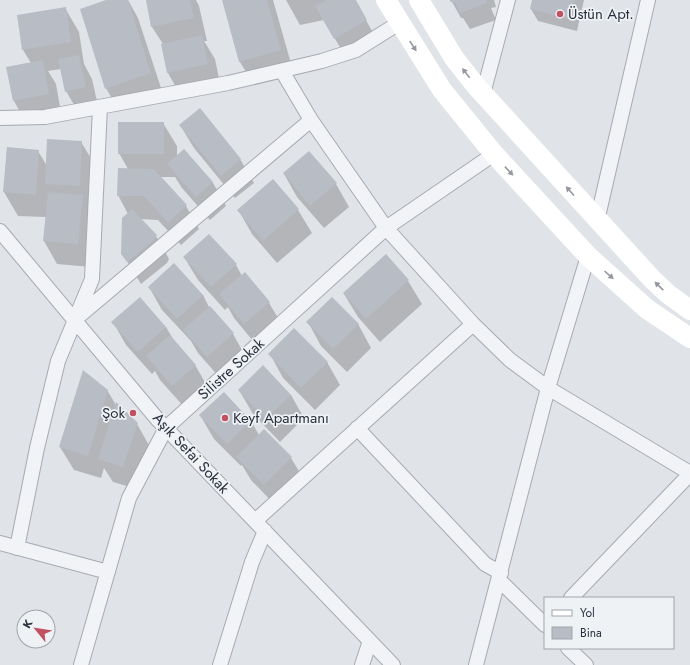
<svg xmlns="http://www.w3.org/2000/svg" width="690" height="665" viewBox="0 0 690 665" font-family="Jost,sans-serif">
	<rect width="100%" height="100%" fill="#e0e3e7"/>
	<path fill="#0003" d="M109 0H128L138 18 164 97 119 111 106 88Z
		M147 0H196L199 6 207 41H204L215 59 221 88 181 96 168 73 163 44 152 27Z
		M223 0H273L294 74 254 85 240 62Z
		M286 0H355L379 44 348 61 324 20 300 25Z
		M451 0H494L496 7 491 8 496 20 470 29 463 18H461Z
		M533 0H584L577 31 538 21 531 9Z
		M65 8 79 32 84 64 92 79 99 110 80 115 66 91 61 69 48 71 56 84 62 118 27 124 14 101 7 68 31 63 23 50Z
		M163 123 177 146V157L184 150 213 183 226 206 210 220 182 188 175 177H159L186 206 199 229 181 245 158 220 140 219 156 236 169 259 167 263 141 284 122 253 128 214 118 195 128 169 119 153Z
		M180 125 240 159 254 183 235 198 194 148Z
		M81 142 95 165 91 267 57 264 44 241 46 217 18 216 4 192 7 148 38 151 47 166Z
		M284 174 336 184 349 207 324 228 297 197Z
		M273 181 298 210 312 233 277 263 252 234 239 211Z
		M386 256 408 281 422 304 380 342 358 317 344 294Z
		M184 257 236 265 242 276 244 274 269 303 283 326 258 347 234 318 228 307 225 310 198 280Z
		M149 287 203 295 209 307 233 334 246 357 221 379 198 353 191 341 162 310Z
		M113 322 166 327 173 339 195 365 209 389 186 409 160 380 155 371 152 374 126 345Z
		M308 322 358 324 371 348 347 372 321 346Z
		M270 354 327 362 340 385 315 410 283 378Z
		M107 390 116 405 137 424 150 447 137 489 113 482 104 468 101 478 74 470 60 447Z
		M239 390 291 395 304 418 280 442 253 414Z
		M200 415 251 421 259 435 264 430 291 458 305 481 278 508 251 480 242 465 241 466 214 439Z"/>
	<path fill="#b8bcc4" d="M106 0H128L151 73 105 89 80 9Z
		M146 0H190L194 18 151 27Z
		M222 0H267L281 50 239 62Z
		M327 0H356L367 20 334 39 315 6Z
		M450 0H486L487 3 460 13 455 2H450Z
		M532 0H575L570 19 530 9Z
		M66 7 71 42 22 50 17 15Z
		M202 35 208 64 167 73 161 44Z
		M79 55 86 87 65 92 58 59Z
		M43 60 49 94 13 101 6 67Z
		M200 108 241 159 221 176 179 125Z
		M118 122H164V154H118Z
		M47 139 82 141 80 186 45 184Z
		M7 147 39 150 36 195 3 192Z
		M184 149 213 182 196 197 167 164Z
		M309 151 337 183 310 206 283 173Z
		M118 168 154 169 187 205 168 223 144 196H117Z
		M273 179 299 209 263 241 237 210Z
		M48 192 83 195 78 244 43 241Z
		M132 209 157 235 154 240 127 262 121 254 122 218Z
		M209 234 237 264 211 287 183 257Z
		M386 254 409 280 366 319 343 293Z
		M174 263 203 295 177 319 148 287Z
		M245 272 270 302 244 324 219 294Z
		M140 297 166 327 138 352 111 322Z
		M332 297 359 324 333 349 306 322Z
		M210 306 234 333 207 357 183 330Z
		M294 328 328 362 301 388 268 354Z
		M170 335 196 365 172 386 146 356Z
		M263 365 291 395 266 419 238 390Z
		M83 370 108 390 88 456 59 447Z
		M224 392 251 421 227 444 199 415Z
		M116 402 138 423 123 467 98 459Z
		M264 429 292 457 264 485 236 457Z"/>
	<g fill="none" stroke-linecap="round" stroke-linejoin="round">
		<defs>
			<path id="street" d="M282 71 311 120 386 228 473 324 510 360 548 388 690 473
				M483 94 508 0
				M0 118 45 117 228 83 322 61 356 50 399 23
				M597 221 648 0
				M0 231 158 420 393 665
				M78 317 311 120
				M357 428 485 564 501 573
				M255 521 473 324
				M0 543 108 572
				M17 548 37 448 58 361 92 279 100 107
				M499 580 545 625
				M571 598 690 474
				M568 648 586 665
				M81 665 129 498 166 428 386 228 494 154
				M220 665 252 562 265 531
				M362 665 370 641
				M476 665 548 388 588 256"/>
		</defs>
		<use href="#street" stroke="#a6aab1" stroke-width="16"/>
		<use href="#street" stroke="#f2f3f6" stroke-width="14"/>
		<path stroke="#fff" stroke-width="20" d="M386 0 442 90 494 154 588 256 647 309 690 338
			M419 0 454 58 476 86 652 279 668 294 690 310"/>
	</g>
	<defs><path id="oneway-solid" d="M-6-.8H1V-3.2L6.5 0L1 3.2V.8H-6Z"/></defs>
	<g fill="#94989e">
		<use href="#oneway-solid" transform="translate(413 46) rotate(57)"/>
		<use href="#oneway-solid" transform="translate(466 73) rotate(-128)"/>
		<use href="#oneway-solid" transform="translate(509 171) rotate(47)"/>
		<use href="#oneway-solid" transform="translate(570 191) rotate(-132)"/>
		<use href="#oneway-solid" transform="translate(609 275) rotate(42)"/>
		<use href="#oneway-solid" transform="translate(659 286) rotate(-136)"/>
	</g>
	<g fill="#c15060" stroke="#eff2f5" stroke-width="1.5">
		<circle cx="560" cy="14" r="4"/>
		<circle cx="133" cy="413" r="4"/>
		<circle cx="225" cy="418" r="4"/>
	</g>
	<g text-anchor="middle" stroke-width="3.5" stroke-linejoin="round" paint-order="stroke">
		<g font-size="15" fill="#2a313d" stroke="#eff2f5" text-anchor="start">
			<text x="568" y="19">Üstün Apt.</text>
			<text x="125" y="418" text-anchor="end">Şok</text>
			<text x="233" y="423">Keyf Apartmanı</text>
		</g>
		<g font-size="15" fill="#2a313d" stroke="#eff2f5">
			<text transform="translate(231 369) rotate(-42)" y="5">Silistre Sokak</text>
			<text transform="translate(191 453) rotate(47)" y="5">Aşık Sefai Sokak</text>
		</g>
	</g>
	<rect x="544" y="597" width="130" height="52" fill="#eff2f5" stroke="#a0a5ab"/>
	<rect x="552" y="610" width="20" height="6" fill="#ffffff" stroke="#a0a5ab"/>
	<text x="580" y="617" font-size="12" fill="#2a313d">Yol</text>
	<rect x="552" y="627" width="20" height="12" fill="#b8bcc4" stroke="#a0a5ab"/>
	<text x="580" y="637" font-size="12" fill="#2a313d">Bina</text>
	<g transform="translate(36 629) rotate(300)"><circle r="19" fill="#eff2f5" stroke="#a0a5ab"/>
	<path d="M0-3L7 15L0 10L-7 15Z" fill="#c15060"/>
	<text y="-6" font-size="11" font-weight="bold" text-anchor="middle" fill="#2a313d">K</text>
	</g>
</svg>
